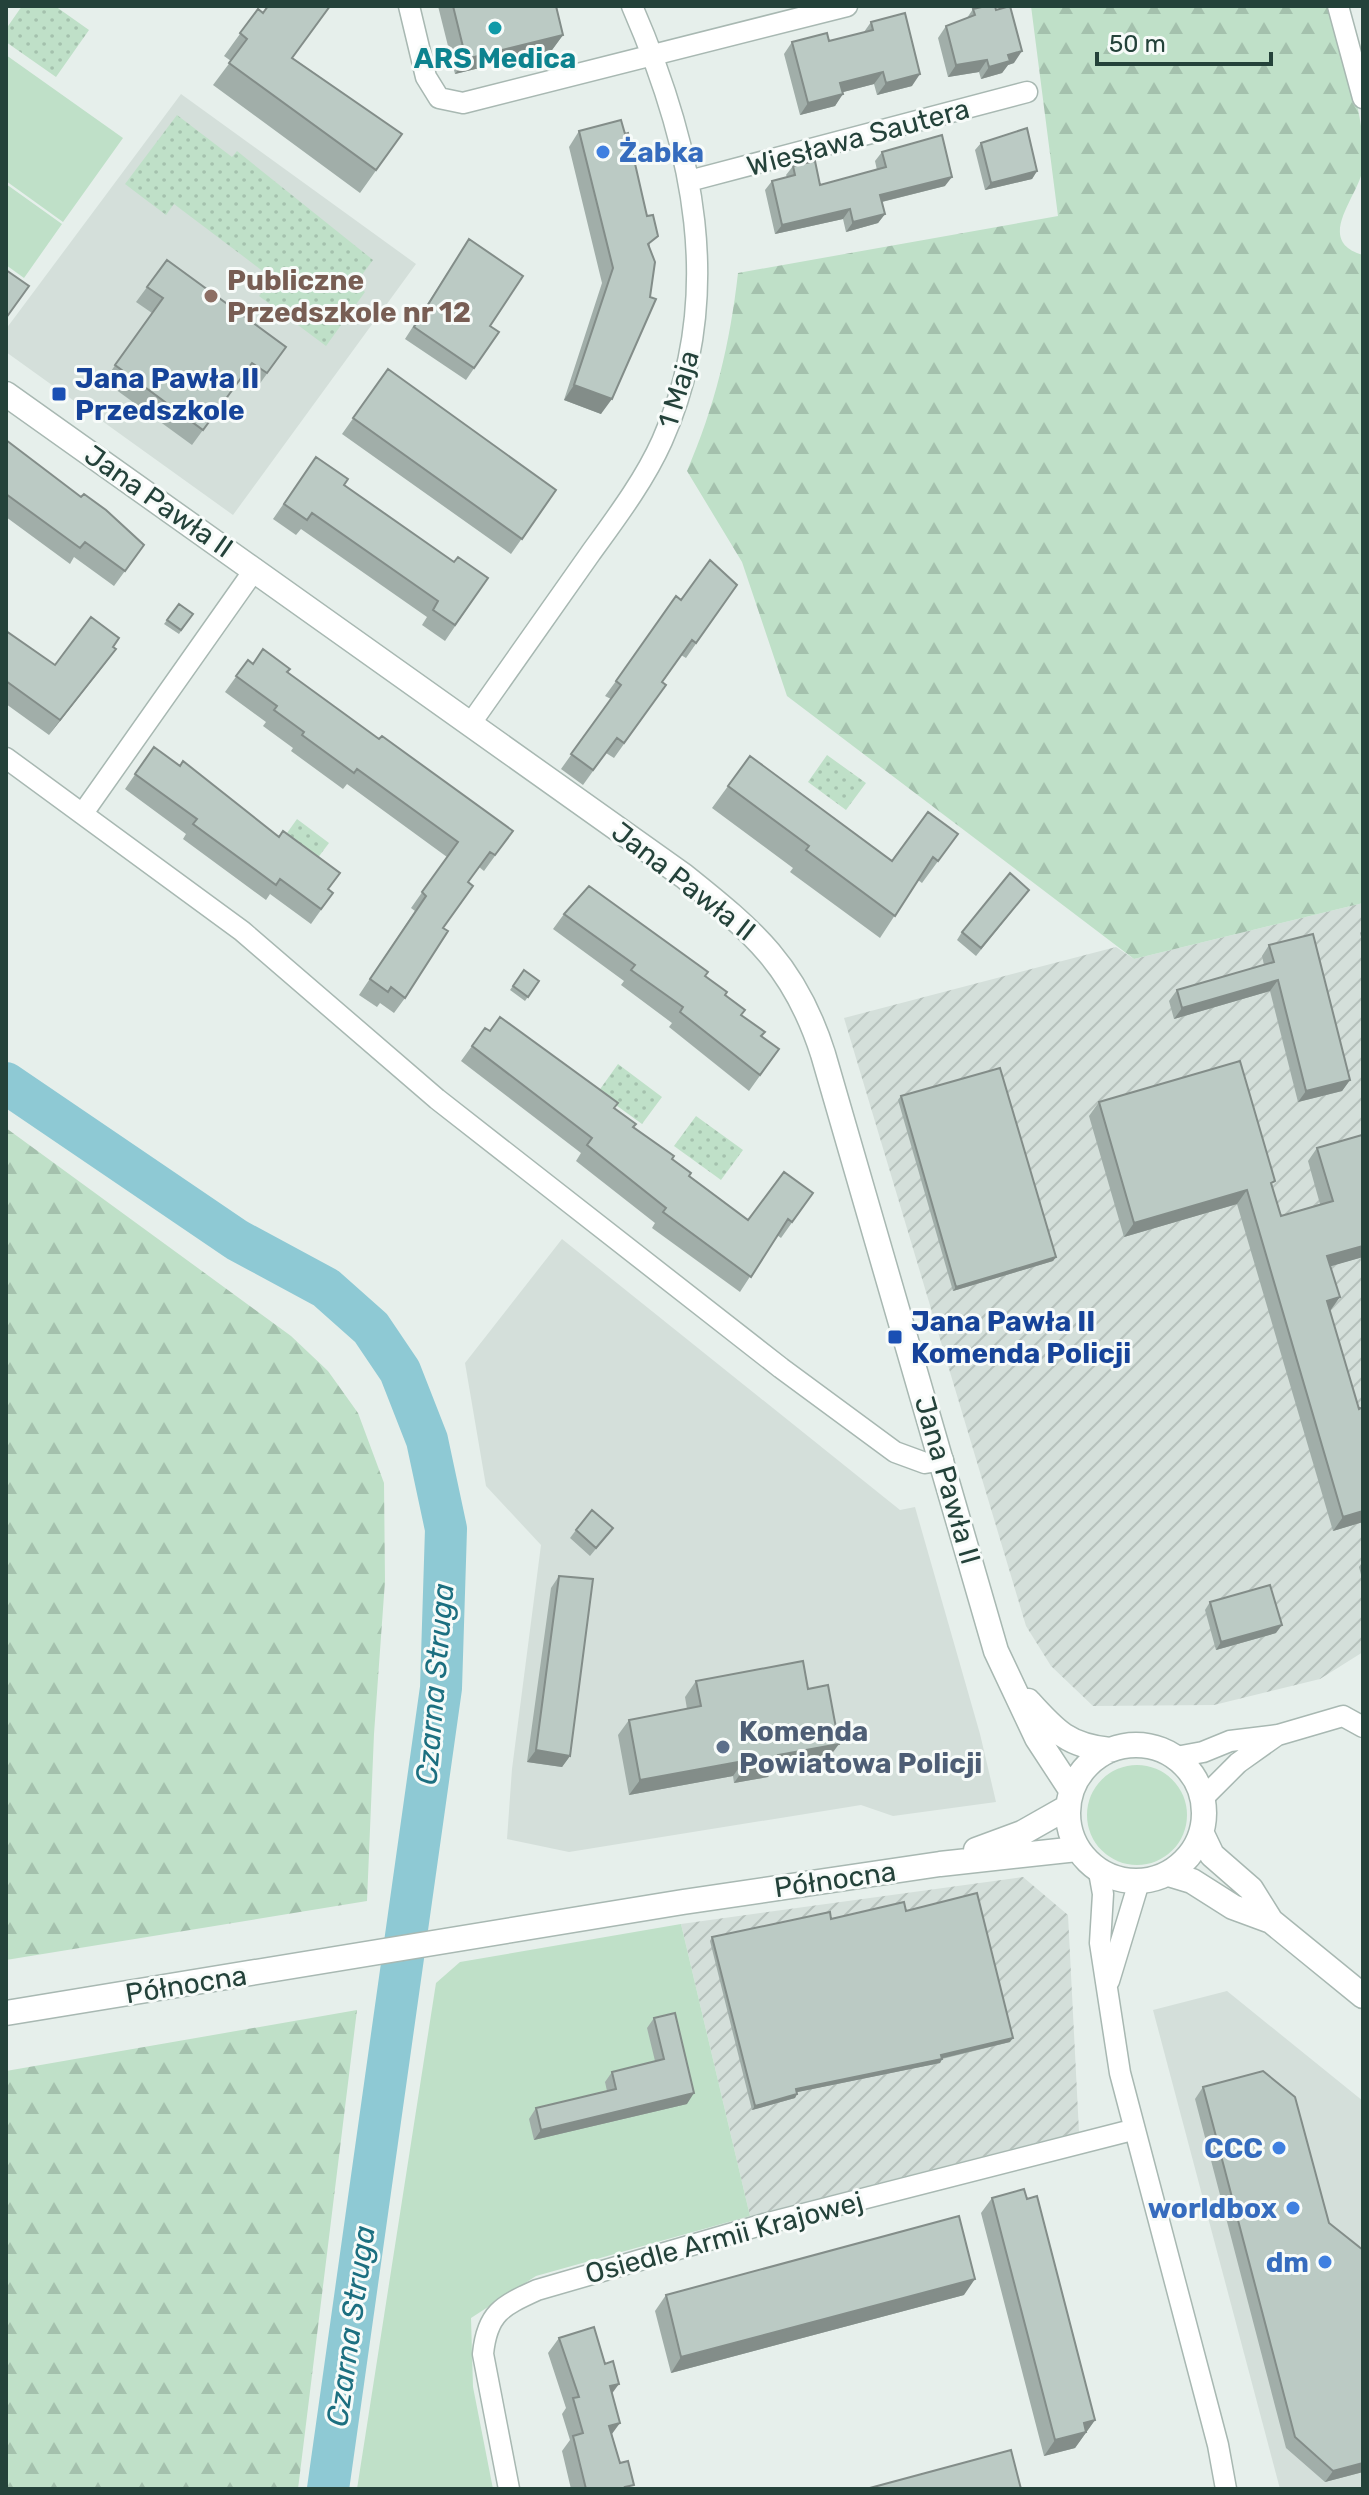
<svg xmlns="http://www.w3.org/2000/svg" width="1369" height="2495" viewBox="0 0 1369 2495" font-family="Rubik,sans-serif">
	<defs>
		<pattern id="industrial-furrows" width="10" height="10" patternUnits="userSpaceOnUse" patternTransform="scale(2)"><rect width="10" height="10" fill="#d4dfda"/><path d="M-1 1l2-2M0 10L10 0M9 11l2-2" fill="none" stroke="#b6c1bc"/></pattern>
		<pattern id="forest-firs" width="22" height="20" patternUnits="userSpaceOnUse" patternTransform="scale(2)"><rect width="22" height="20" fill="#bfe0c8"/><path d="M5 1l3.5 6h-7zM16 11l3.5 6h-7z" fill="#a4c1ad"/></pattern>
		<pattern id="park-dots" width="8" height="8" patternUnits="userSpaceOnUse" patternTransform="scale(2)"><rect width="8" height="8" fill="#bfe0c8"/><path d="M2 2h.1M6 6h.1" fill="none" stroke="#a4c1ad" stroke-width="1.8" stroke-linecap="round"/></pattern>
	</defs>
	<rect width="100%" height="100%" fill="#e6efeb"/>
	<path fill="#d4dfda" d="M181 94 416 264 233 515 6 352V329Z
		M562 1239 900 1510 915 1507 980 1734 996 1802 893 1816 861 1805 569 1852 507 1839 512 1769 541 1545 486 1486 465 1363Z
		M1227 1991 1363 2101V2489H1280L1153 2010Z"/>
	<path fill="url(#industrial-furrows)" d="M1363 903V1652L1320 1679 1214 1705 1093 1706 1051 1666 1026 1626 844 1018 1116 947 1134 959Z
		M1023 1877 1068 1915 1079 2132 750 2216 681 1924Z"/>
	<path fill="#bfe0c8" d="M6 55 123 138 63 222 6 181Z
		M6 184 62 224 24 278 6 265Z
		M1087 1815a50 50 0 1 1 100 0a50 50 0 1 1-100 0Z
		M681 1924 750 2216 536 2276 471 2318 473 2387 493 2489H357L436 1983 460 1962Z"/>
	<path fill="url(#forest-firs)" d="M1031 6H1328C1342 57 1367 114 1363 167 1361 194 1312 241 1363 255V903L1134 959 787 696 742 562 687 471C715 406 730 344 738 273L1058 216Z
		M6 1128 291 1336 328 1371 358 1413 384 1483 385 1581 374 1734 367 1901 6 1960Z
		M357 2010 298 2489H6V2071Z"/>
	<path fill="url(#park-dots)" d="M22 6H55L89 30 56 77 6 42V29Z
		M177 115 232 157 237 151 373 260 355 284 365 292 326 346 259 296 272 278 174 204 166 215 125 184Z
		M827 755 866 783 846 810 808 782Z
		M297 819 329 843 314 863 282 840Z
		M618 1064 662 1097 642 1124 598 1092Z
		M696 1116 743 1150 721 1180 674 1146Z"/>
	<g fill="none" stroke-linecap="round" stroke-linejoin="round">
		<path stroke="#8ec9d4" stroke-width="42" d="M6 1083 237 1240 326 1288 371 1328 400 1371 427 1440 446 1529 441 1688 328 2489"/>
		<defs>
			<path id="minor" d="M409 6 426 77 439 98 463 103 847 6
				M1338 6 1363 98
				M689 181 1027 92
				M471 723C511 666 551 610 590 554 616 518 644 481 662 441 727 296 693 146 632 6
				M6 758 242 931 437 1099 781 1368 895 1452 925 1463 943 1460
				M83 813 255 569
				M1176 1757 1203 1752 1230 1741 1278 1735 1343 1716 1363 1727
				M1203 1798 1238 1763 1276 1736
				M1099 1872 1103 1894 1100 1943 1120 2073 1218 2445 1226 2489
				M1109 1981 1139 1882
				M509 2489 483 2354C487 2313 502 2306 537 2290L764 2224 1132 2130"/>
			<path id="tertiary" d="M6 394 684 876C754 932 795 966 823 1054L996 1651 1037 1738 1071 1790
				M1028 1701C1055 1731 1068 1746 1110 1750
				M1068 1813a68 68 0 1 1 136 0a68 68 0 1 1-136 0Z
				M1202 1834 1212 1855 1251 1889 1271 1921 1363 1996
				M976 1850 1022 1833 1068 1807
				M1169 1874 1192 1881 1233 1907 1271 1921
				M6 2013 683 1902 940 1864 1077 1849"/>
		</defs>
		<use href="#minor" stroke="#a8b8b2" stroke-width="23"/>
		<use href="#tertiary" stroke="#a8b8b2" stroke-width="27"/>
		<use href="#minor" stroke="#fff" stroke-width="20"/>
		<use href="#tertiary" stroke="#fff" stroke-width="24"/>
	</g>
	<path fill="#a1aea9" d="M438 6H556L563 35 552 50 455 74Z
		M258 9 293 58 402 134 360 193 213 85 231 61 224 56Z
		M973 9 1014 63 1008 65 1002 73 981 79 979 72 948 77 938 38 946 26 967 18Z
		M871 22 912 86 877 95 874 84 843 92 835 106 800 115 784 54 792 42 829 41 864 32Z
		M579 131 647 216 650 247 601 414 564 400 602 283 569 147Z
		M981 143 1037 171 1032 179 985 190 975 150Z
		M882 152 945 186 882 202 885 214 878 223 846 232 843 219 775 234 765 190 772 181 787 177 786 175 793 166 820 185 877 170 875 161Z
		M469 239 490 326 499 332 466 380 405 339Z
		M167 260 286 347 256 389 241 378 192 445 104 381 152 313 136 302Z
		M388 369 556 490 511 554 342 434Z
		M6 440 144 545 114 586 74 557 70 564 6 517Z
		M316 457 344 485 454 562 488 578 445 641 422 625 427 617 301 529 296 535 273 519Z
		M737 585 686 658 681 655 662 682 656 699 614 758 606 753 583 785 561 769 611 699 605 696 616 681 681 600Z
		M179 604 193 614 179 634 164 624Z
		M6 631 55 665 116 649 49 735 6 704Z
		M248 660 253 664 287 672 379 739 513 831 484 871 479 867 468 882 405 998 394 1013 380 1003 377 1007 359 995 415 911 411 908 447 857 347 784 343 789 291 751 293 748 263 726 266 722 225 692Z
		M154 747 333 893 311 924 270 894 266 900 183 839 186 834 125 789Z
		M750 756 892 861 958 834 922 883 918 880 880 938 790 872 793 868 712 808Z
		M1029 890 976 956 957 940 962 932Z
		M564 914 705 976 761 1036 779 1049 749 1091 669 1027 672 1023 621 985 624 981 553 929Z
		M1363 929V944L1360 933Z
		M1269 945 1350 1080 1342 1091 1298 1102 1270 991 1174 1019 1169 1001 1177 990 1264 965 1262 956Z
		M524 970 539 981 525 1001 510 990Z
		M485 1028 614 1108 633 1127 672 1159 689 1176 748 1220 813 1193 781 1238 777 1235 740 1292 652 1228 655 1223 576 1161 581 1153 461 1061Z
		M901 1096 1056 1257 1053 1261 953 1291 898 1100Z
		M1099 1102 1272 1186 1281 1216 1320 1204 1308 1161 1317 1148 1363 1138V1257L1330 1266V1311L1359 1409 1363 1407V1522L1333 1531 1237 1204 1124 1237 1089 1116Z
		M613 1528 590 1556 570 1538 576 1530Z
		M1363 1561V1582L1359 1567Z
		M559 1576 570 1756 562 1767 527 1762 551 1588Z
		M1210 1602 1276 1633 1216 1650 1205 1610Z
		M696 1681 808 1689 828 1759 773 1770 768 1777 734 1783 733 1776 629 1795 618 1735 629 1720 687 1709 685 1697Z
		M906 1911 1010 2042 942 2059 940 2063 797 2092 795 2098 752 2110 710 1941 712 1937 831 1919Z
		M654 2018 687 2104 534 2140 529 2119 536 2108 607 2091 605 2082 612 2072 655 2061 647 2028Z
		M1203 2087 1329 2223 1363 2250V2472L1325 2482 1286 2448 1195 2099Z
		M992 2198 1027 2199 1095 2420 1075 2448 1044 2456 981 2213Z
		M666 2295H964L671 2373 655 2311Z
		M559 2338 612 2393V2434L620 2463 631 2489H571L562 2451 570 2440 562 2414 566 2408 548 2353Z"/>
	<path fill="#838d89" d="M563 35 552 50 455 74 466 59Z
		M1022 51 1014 63 1008 65 1002 73 981 79 989 67 1008 55Z
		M987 60 979 72 948 77 956 65Z
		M883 72 874 84 832 95 840 83Z
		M920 74 912 86 877 95 886 83Z
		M843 94 835 106 800 115 808 103Z
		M1037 171 1032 179 985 190 991 183Z
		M952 177 945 186 873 204 880 195Z
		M850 209 843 219 775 234 782 225Z
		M885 214 878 223 846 232 853 222Z
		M574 385 612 399 601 414 564 400Z
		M116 649 105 664 49 735 60 720Z
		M1278 980 1270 991 1174 1019 1182 1008Z
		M1350 1080 1342 1091 1298 1102 1306 1091Z
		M1247 1190 1237 1204 1124 1237 1134 1223Z
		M1363 1246V1257L1318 1270 1327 1256Z
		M1056 1257 1053 1261 953 1291 956 1287Z
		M1340 1297 1330 1311 1327 1301Z
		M1363 1511V1522L1333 1531 1343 1517Z
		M1282 1625 1276 1633 1216 1650 1221 1642Z
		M839 1744 828 1759 773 1770 768 1777 734 1783 745 1767 778 1755Z
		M536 1750 570 1756 562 1767 527 1762Z
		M744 1761 733 1776 629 1795 640 1780Z
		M1013 2038 1010 2042 939 2059 941 2055Z
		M942 2059 940 2063 793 2093 796 2089Z
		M694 2093 687 2104 534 2140 541 2130Z
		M797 2094 795 2098 752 2110 755 2106Z
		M975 2279 964 2295 671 2373 681 2357Z
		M619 2384 608 2399 610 2386Z
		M1095 2420 1075 2448 1044 2456 1055 2440 1084 2423Z
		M620 2423 609 2438V2426Z
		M1363 2463V2472L1325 2482 1333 2471Z"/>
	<path fill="#bbcac4" stroke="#838d89" stroke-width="2" d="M268 6H330L292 58 402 134 376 170 229 63 247 39 240 33 258 9 263 13Z
		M453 6H556L563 35 466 59Z
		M986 6H995L996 10 1010 6 1022 51 1008 55 1010 61 989 67 987 60 956 65 946 26 975 15 973 9Z
		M905 13 920 74 886 83 883 72 840 83 843 94 808 103 792 42 827 33 829 41 873 30 871 22Z
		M621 120 625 134 628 133 647 216 653 215 658 236 648 244 655 262 650 297 656 299 612 399 574 385 613 268 579 131Z
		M1027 128 1037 171 991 183 981 143Z
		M942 135 952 177 880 195 885 214 853 222 850 209 782 225 772 181 795 175 793 166 815 161 820 185 886 167 882 152Z
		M469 239 523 276 490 326 499 332 474 368 414 327Z
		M167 260 286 347 267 373 252 363 203 430 115 365 163 298 147 287Z
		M6 270 29 286 6 318Z
		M388 369 556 490 522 539 353 418Z
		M6 440 81 497 84 494 106 510 144 545 125 571 85 542 80 548 6 494Z
		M316 457 348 479 344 485 454 562 458 557 488 578 455 625 433 610 438 601 312 513 307 520 284 504Z
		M710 560 737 585 696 643 692 640 662 682 666 685 624 743 617 738 593 770 571 754 621 685 616 681 676 596 681 600Z
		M179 604 193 614 181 630 167 620Z
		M91 617 119 638 113 647 116 649 60 720 6 681V631L55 665Z
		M263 649 290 669 287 672 379 739 382 736 513 831 495 855 490 852 468 882 473 886 443 928 448 931 405 998 391 987 388 992 370 979 426 896 422 892 458 842 357 769 354 773 302 735 304 732 274 710 277 706 236 676 248 660 253 664Z
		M154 747 180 766 183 761 279 837 283 831 340 873 328 889 333 893 321 909 280 879 276 885 193 824 197 819 135 774Z
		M750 756 892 861 928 812 958 834 938 861 933 857 895 916 806 850 809 846 728 786Z
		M1010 873 1029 890 981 948 962 932Z
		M589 886 708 972 705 976 727 992 725 995 745 1010 741 1015 765 1032 761 1036 779 1049 760 1075 680 1012 683 1007 631 970 635 965 564 914Z
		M1313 934 1350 1080 1306 1091 1278 980 1182 1008 1177 990 1274 962 1269 945Z
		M524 970 539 981 528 997 513 986Z
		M500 1017 618 1103 614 1108 636 1124 633 1127 674 1156 672 1159 691 1173 689 1176 748 1220 784 1172 813 1193 792 1222 788 1219 751 1277 663 1212 666 1208 587 1145 592 1138 472 1046 485 1028 490 1031Z
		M1240 1061 1275 1181 1271 1183 1281 1216 1333 1201 1317 1148 1362 1135 1363 1138V1246L1327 1256 1340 1297 1327 1301 1359 1409 1363 1407V1511L1343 1517 1247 1190 1134 1223 1099 1102Z
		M1000 1068 1056 1257 956 1287 901 1096Z
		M592 1510 613 1528 596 1548 576 1530Z
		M559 1576 593 1579 570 1756 536 1750Z
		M1270 1585 1282 1625 1221 1642 1210 1602Z
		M803 1661 808 1689 828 1685 839 1744 778 1755 779 1761 745 1767 744 1761 640 1780 629 1720 701 1706 696 1681Z
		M977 1893 1013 2038 941 2055 942 2059 796 2089 797 2094 755 2106 712 1937 830 1912 831 1919 904 1902 906 1911Z
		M675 2013 694 2093 541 2130 536 2108 616 2089 612 2072 664 2059 654 2018Z
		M1263 2071 1295 2097 1329 2223 1363 2250V2463L1333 2471 1295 2437 1203 2087Z
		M1024 2189 1027 2199 1037 2196 1095 2420 1084 2423 1086 2432 1055 2440 992 2198Z
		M959 2216 975 2279 681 2357 666 2295Z
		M594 2327 605 2364 613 2361 619 2384 610 2386 620 2423 609 2426 620 2463 628 2461 634 2485 625 2487 626 2489H586L573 2436 583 2433 573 2398 579 2397 559 2338Z
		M1011 2450 1021 2489H866Z"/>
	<circle fill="#0f9aa8" stroke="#f7fbf9" stroke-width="3" cx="495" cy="28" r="8"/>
	<g fill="#3f7fe0" stroke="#f7fbf9" stroke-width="3">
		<circle cx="603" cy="152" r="8"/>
		<circle cx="1279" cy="2148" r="8"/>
		<circle cx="1293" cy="2208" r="8"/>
		<circle cx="1325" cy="2262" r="8"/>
	</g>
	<circle fill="#8d6e63" stroke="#f7fbf9" stroke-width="3" cx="211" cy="296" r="8"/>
	<g fill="#1a4fb4" stroke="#f7fbf9" stroke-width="3">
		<rect x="51" y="386" width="16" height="16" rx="4"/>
		<rect x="887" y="1329" width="16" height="16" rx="4"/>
	</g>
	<circle fill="#5c6f8a" stroke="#f7fbf9" stroke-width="3" cx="723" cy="1747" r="8"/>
	<g text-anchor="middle" stroke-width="6" stroke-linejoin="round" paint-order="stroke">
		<g font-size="28" font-weight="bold" fill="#0d838f" stroke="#f7fbf9">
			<text x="495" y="68">ARS Medica</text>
		</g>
		<g font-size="28" fill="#24423a" stroke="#f7fbf9">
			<text transform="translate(858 137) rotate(-15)" y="10">Wiesława Sautera</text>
			<text transform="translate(678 389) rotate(-73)" y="10">1 Maja</text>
			<text transform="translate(159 501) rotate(35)" y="10">Jana Pawła II</text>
			<text transform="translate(684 881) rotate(38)" y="10">Jana Pawła II</text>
			<text transform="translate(948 1480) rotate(74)" y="10">Jana Pawła II</text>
			<text transform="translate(835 1879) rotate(-8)" y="10">Północna</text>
			<text transform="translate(186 1984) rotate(-9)" y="10">Północna</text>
			<text transform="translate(724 2237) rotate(-15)" y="10">Osiedle Armii Krajowej</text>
		</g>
		<g font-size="28" font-weight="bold" fill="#366cbe" stroke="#f7fbf9" text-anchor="end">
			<text x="619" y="162" text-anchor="start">Żabka</text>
			<text x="1263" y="2158">CCC</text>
			<text x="1277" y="2218">worldbox</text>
			<text x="1309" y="2272">dm</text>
		</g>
		<g font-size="28" font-weight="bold" fill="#785e54" stroke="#f7fbf9" text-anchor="start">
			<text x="227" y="290">Publiczne<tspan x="227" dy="32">Przedszkole nr 12</tspan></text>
		</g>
		<g font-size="28" font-weight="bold" fill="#164399" stroke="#f7fbf9" text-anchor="start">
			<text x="75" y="388">Jana Pawła II<tspan x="75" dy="32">Przedszkole</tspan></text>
			<text x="911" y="1331">Jana Pawła II<tspan x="911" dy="32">Komenda Policji</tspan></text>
		</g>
		<g font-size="28" font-weight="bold" fill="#4e5e75" stroke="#f7fbf9" text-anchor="start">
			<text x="739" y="1741">Komenda<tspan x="739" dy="32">Powiatowa Policji</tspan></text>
		</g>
		<g font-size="30" font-style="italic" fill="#1c6f80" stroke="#f7fbf9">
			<text transform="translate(435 1684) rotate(-85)" y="10">Czarna Struga</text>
			<text transform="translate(351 2326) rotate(-82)" y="10">Czarna Struga</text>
		</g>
	</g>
	<rect width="1369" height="2495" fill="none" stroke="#24423a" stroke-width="16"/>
	<path d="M1097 52v12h174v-12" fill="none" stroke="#24423a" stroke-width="4"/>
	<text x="1109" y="52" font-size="24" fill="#24423a" stroke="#f7fbf9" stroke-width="6" paint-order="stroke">50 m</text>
</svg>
